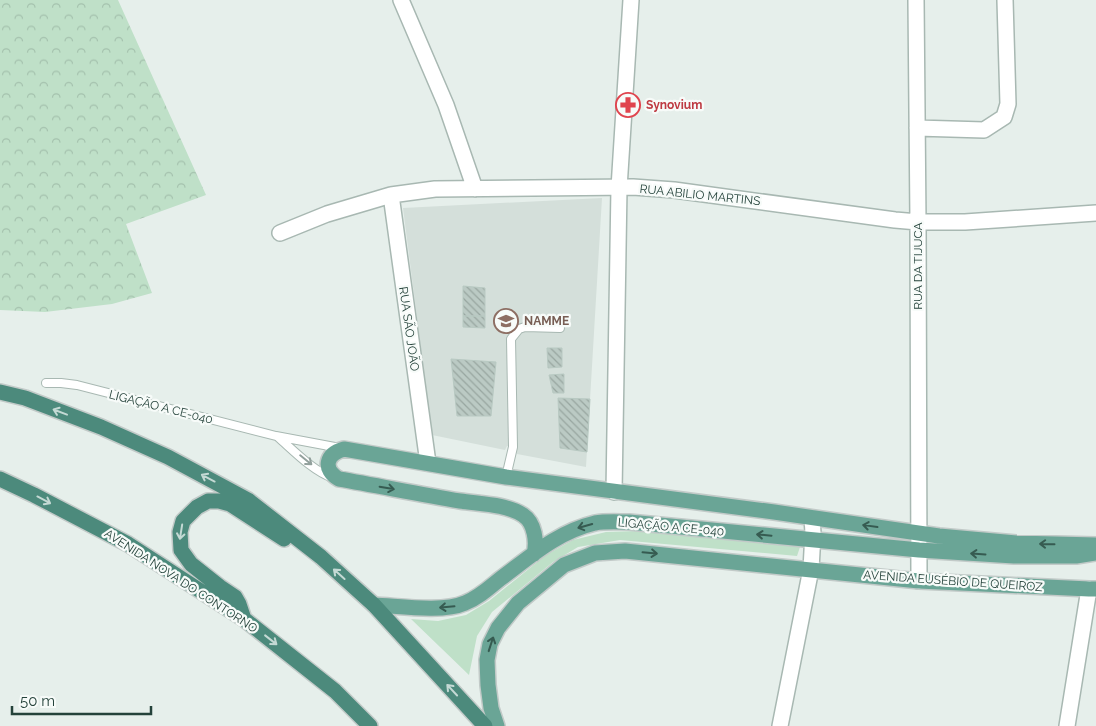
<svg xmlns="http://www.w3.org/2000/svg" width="1096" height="726" viewBox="0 0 1096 726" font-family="Raleway,sans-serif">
	<defs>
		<pattern id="forest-crowns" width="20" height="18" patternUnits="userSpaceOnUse" patternTransform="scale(1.25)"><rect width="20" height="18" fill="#bfe0c8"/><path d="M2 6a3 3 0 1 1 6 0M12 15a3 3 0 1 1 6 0" fill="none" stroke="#a4c1ad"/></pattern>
		<pattern id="building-back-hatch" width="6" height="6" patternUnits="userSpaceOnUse" patternTransform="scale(1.25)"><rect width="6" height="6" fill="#bbcac4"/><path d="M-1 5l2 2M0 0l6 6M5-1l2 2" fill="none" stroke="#98a6a0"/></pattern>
	</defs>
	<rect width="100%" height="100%" fill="#e6efeb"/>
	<path fill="#d4dfda" d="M602 198 586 467 517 454V447L507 446 505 450 432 435 403 208Z"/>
	<path fill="#bfe0c8" d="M637 531 800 547 797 556 620 540 578 547 553 562 492 612 477 636 469 675 411 619 438 621 466 615 489 601 546 555 573 540 606 532Z"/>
	<path fill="url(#forest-crowns)" d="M0 0H118L206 195 126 224 152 293 112 304 45 312 0 310Z"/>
	<path fill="url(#building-back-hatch)" stroke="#b8c9c2" d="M463 286 485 288V316H463Z
		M463 316H485V328L463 327Z
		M547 348H562V367L548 368Z
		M451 359 496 362 491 416H457Z
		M564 374V393H553L549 375Z
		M558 398 590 399 587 452 560 448Z"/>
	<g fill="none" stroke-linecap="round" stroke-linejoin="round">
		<defs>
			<path id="service" d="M46 383H61L77 385 276 436 340 448
				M278 437C294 451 313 471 333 478
				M506 477 513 447 511 339 519 329 525 327 560 328"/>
			<path id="minor" d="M401 0 446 105 475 189
				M916 0 918 222 919 581
				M917 128 984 130 1004 117 1008 104 1005 0
				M391 195 428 463
				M280 233 327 214 391 195 435 189 633 187 674 190 895 220 918 222H965L1096 213
				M614 492 619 188 631 0
				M780 726 811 569 813 533 812 518
				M1067 726 1089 589"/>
			<path id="primary" d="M534 554C537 542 535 523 523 515 506 504 480 504 460 501 419 494 379 486 339 479 322 469 326 454 344 449L506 477 774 512 939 536 1016 543 1096 545
				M374 605C399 606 442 613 465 603 478 598 489 588 500 579 530 557 557 532 595 523 606 521 618 522 629 522L919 550 1014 556H1076L1096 553
				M497 726 491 708 488 685 487 660 490 644 498 628 518 603 564 565 595 553 625 551 919 581 1089 589H1096"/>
			<path id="trunk" d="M0 392 25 398 101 427 168 457 248 500 321 557 374 605 485 726
				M0 479 34 495 128 544 244 619 335 691 370 726
				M244 619 239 604 235 597 220 587 191 564 181 550 180 532 183 521 197 507 208 501H219L230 504 284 539"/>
		</defs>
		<use href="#service" stroke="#a8b8b2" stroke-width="10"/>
		<use href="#minor" stroke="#a8b8b2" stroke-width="18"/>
		<use href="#primary" stroke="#c2cac8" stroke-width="18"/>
		<use href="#trunk" stroke="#c2cac8" stroke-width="18"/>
		<use href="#service" stroke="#fff" stroke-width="8"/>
		<use href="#minor" stroke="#fff" stroke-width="15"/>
		<use href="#primary" stroke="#6aa596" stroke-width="15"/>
		<use href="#trunk" stroke="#4c8a7c" stroke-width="15"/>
	</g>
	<defs><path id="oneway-shaft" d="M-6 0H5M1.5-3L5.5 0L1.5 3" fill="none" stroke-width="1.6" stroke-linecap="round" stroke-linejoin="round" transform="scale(1.25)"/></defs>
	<g stroke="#c4d9d4">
		<use href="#oneway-shaft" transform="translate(60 412) rotate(-159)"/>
		<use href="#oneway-shaft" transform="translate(208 478) rotate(-152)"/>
		<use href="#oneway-shaft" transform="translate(44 500) rotate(28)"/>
		<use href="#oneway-shaft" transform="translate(181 532) rotate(99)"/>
		<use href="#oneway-shaft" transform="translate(339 574) rotate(-138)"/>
		<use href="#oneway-shaft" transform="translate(271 640) rotate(38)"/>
		<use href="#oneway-shaft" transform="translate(452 690) rotate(-133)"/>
	</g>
	<use stroke="#92a09c" href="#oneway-shaft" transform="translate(306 460) rotate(39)"/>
	<g stroke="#365b51">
		<use href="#oneway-shaft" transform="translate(387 488) rotate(10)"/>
		<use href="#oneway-shaft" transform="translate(585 526) rotate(164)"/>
		<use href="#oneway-shaft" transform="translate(870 526) rotate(-172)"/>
		<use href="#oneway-shaft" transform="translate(764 535) rotate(-175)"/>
		<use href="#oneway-shaft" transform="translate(1047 544) rotate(-179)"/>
		<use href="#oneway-shaft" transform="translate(650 553) rotate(5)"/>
		<use href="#oneway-shaft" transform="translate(978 554) rotate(-176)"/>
		<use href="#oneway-shaft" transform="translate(447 607) rotate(175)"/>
		<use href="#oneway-shaft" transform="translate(491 644) rotate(-72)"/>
	</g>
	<defs>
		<symbol id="pharmacy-ring" viewBox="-11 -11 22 22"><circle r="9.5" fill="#f7fbf9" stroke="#e0444e" stroke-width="1.5"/><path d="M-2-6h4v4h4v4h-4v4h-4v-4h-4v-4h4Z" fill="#e0444e"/></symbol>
		<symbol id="school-ring" viewBox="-11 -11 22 22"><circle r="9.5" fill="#f7fbf9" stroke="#8d6e63" stroke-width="1.5"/><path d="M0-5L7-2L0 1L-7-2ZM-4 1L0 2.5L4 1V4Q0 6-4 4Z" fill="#8d6e63"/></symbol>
	</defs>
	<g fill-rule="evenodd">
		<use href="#pharmacy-ring" x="614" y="91" width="28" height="28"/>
		<use href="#school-ring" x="492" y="307" width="28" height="28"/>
	</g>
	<g text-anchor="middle" stroke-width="4.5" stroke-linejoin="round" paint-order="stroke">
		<g font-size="12" font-weight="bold" fill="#be3a42" stroke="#f7fbf9" text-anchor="start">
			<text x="646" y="109">Synovium</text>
		</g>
		<g font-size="12" fill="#24423a" stroke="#f7fbf9">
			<text transform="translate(700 195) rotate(6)" y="4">RUA ABILIO MARTINS</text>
			<text transform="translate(918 266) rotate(-90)" y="4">RUA DA TIJUCA</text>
			<text transform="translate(409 329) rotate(82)" y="4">RUA SÃO JOÃO</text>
			<text transform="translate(161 407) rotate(14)" y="4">LIGAÇÃO A CE-040</text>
			<text transform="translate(671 527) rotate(5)" y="4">LIGAÇÃO A CE-040</text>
			<text transform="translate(181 581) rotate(33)" y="4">AVENIDA NOVA DO CONTORNO</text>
			<text transform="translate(953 581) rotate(4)" y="4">AVENIDA EUSÉBIO DE QUEIROZ</text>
		</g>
		<g font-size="12" font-weight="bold" fill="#785e54" stroke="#f7fbf9" text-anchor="start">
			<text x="524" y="325">NAMME</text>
		</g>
	</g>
	<path d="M12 706v8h139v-8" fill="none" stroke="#24423a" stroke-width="2.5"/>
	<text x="20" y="706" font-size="15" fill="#24423a" stroke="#f7fbf9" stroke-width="4" paint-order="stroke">50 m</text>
</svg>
